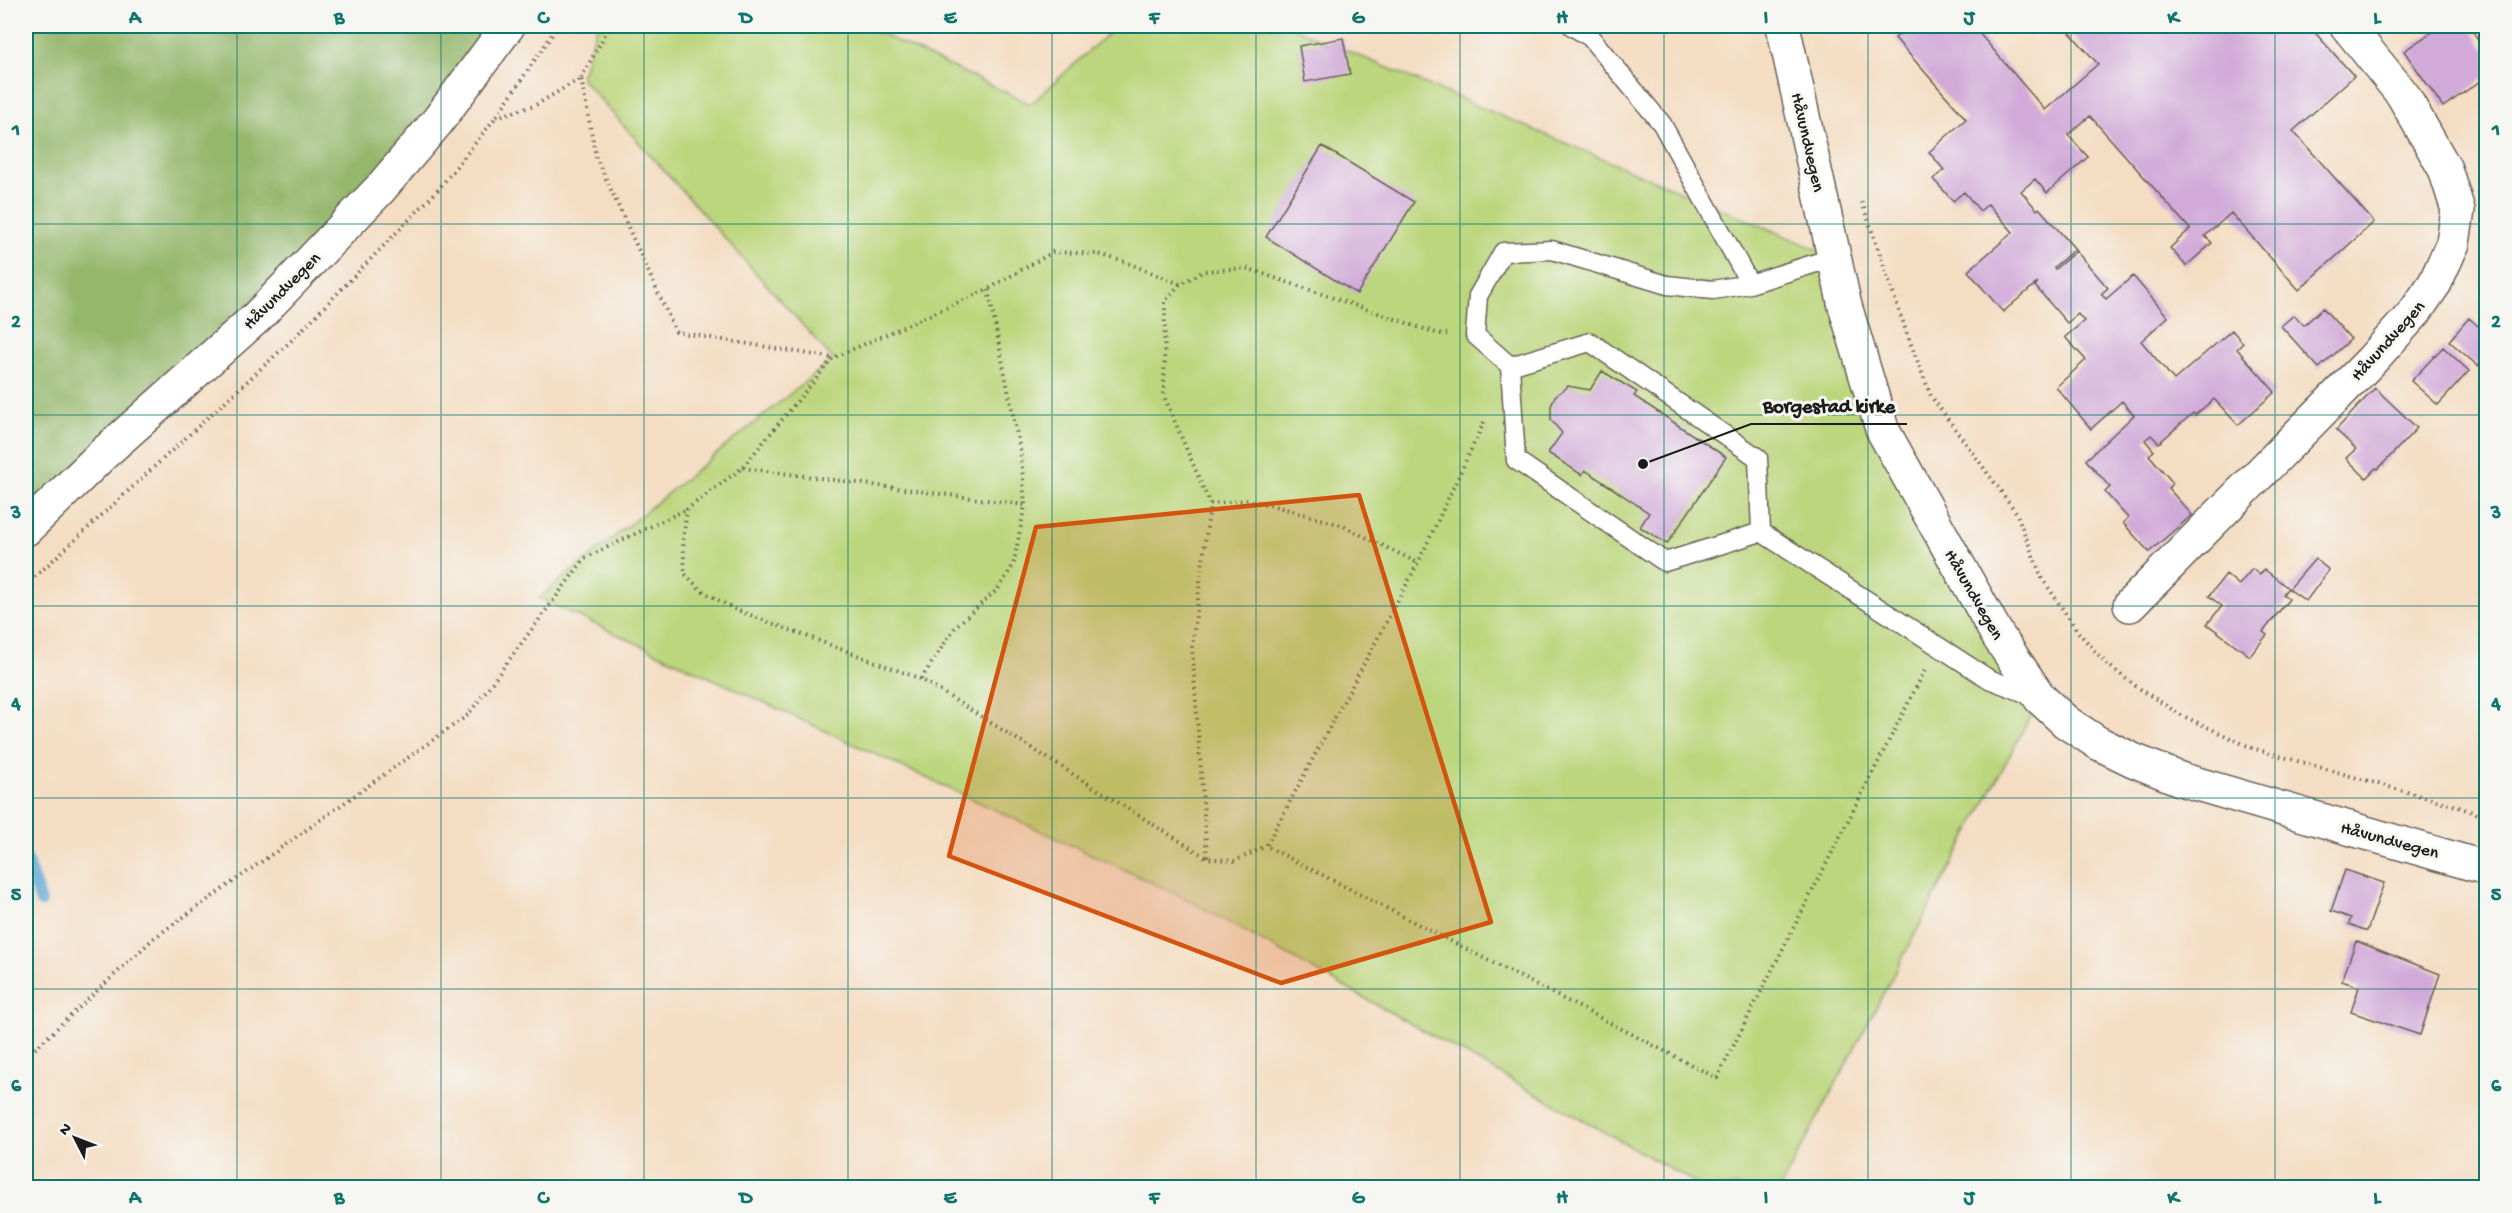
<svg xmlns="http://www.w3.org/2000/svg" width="2512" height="1213" viewBox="0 0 2512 1213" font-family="'Gochi Hand',sans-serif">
	<rect width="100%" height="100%" fill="#f6f6f2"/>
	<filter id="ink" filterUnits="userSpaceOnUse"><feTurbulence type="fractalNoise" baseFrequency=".0167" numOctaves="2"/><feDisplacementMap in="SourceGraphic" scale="12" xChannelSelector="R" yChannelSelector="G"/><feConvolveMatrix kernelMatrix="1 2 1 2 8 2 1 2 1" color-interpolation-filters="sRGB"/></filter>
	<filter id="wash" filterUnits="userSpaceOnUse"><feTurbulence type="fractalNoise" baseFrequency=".008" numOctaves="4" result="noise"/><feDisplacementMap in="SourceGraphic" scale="24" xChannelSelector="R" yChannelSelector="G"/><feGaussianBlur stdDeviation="1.35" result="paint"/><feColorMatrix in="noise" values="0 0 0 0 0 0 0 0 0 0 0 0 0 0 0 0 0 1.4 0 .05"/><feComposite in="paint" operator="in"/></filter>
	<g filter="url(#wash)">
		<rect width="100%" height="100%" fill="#f4ddc2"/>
		<path fill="#bbd67c" stroke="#6c794c" stroke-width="1.5" d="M597 26H864L1031 104 1116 26H1289L1835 257 1882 429 2040 698 1781 1187H1703L1185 898 539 598 833 359 581 78Z"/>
		<path fill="#94b76c" stroke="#586a44" stroke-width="1.5" d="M26 26H502L325 246 26 541Z"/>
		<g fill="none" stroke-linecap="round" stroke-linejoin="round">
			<path stroke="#61a7d7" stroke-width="12" d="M26 859 41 902"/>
		</g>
		<g id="blocks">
			<path fill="#d2aad9" d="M1901 26H1973L2045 110 2098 64 2064 26H2309L2354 76 2293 131 2374 222 2299 290 2231 213 2205 236 2212 243 2186 266 2170 248 2190 229 2090 116 2068 135 2088 157 2047 193 2035 179 2021 191 2037 210 2039 208 2075 249 2054 267 2055 269 2076 251 2108 288 2101 294 2106 299 2133 276 2168 317 2141 341 2174 380 2232 330 2243 343 2237 349 2275 392 2238 425 2214 399 2195 415 2193 413 2159 443 2151 435 2145 440 2154 451 2149 455 2173 483 2168 488 2192 515 2149 552 2123 523 2128 518 2105 492 2110 487 2086 460 2134 415 2122 401 2091 429 2056 387 2086 360 2065 337 2084 321 2078 314 2067 323 2035 286 2038 282 2003 312 1968 271 2013 232 1988 204 1980 211 1964 192 1953 201 1933 179 1944 170 1929 152 1966 119 1895 38 1905 30Z
				M2441 26H2469L2486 51V77L2443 107 2404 51Z
				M1343 38 1350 74 1305 82 1299 46Z
				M1322 146 1414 202 1357 294 1266 237Z
				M2323 308 2351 339 2319 368 2281 326 2294 315 2304 325Z
				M2469 318 2486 333V357L2478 366 2449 341Z
				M2443 347 2469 371 2438 405 2411 381Z
				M1602 371 1637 392 1634 396 1726 457 1667 544 1640 527 1649 513 1585 470 1582 475 1548 453 1562 433 1551 420V406L1555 396 1568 386 1590 390Z
				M2375 388 2417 428 2378 469 2376 468 2366 478 2346 458 2356 449 2336 430Z
				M2315 559 2329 570 2306 601 2289 589Z
				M2252 569 2260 575 2264 569 2288 588 2283 594 2289 599 2263 632 2267 635 2250 656 2207 624 2222 606 2209 596 2226 574 2239 585Z
				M2345 870 2384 883 2367 931 2349 924 2351 918 2331 911Z
				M2356 941 2440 974 2420 1035 2351 1012 2359 987 2342 981Z"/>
		</g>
	</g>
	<g filter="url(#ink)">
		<use href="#blocks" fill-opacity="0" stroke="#686056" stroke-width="1.5"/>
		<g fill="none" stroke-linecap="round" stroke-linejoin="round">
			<defs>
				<path id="service" d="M1572 26 1590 37 1662 124 1750 284
					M1510 366 1590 342 1758 458 1761 532 1665 562 1516 460 1510 366 1475 335 1478 296 1503 252 1552 250 1667 285 1713 290 1750 284 1835 257
					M1761 532 1989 679 2036 697"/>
				<path id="minor" d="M1783 26 1845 306 1882 429 1998 636 2040 698 2066 722 2098 743 2133 760 2180 779 2486 868
					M2130 605 2371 361 2415 312 2435 283 2453 243 2458 210 2445 169 2403 95 2347 26"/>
				<path id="secondary" d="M26 529 102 455 258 316 380 189 437 122 508 26"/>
			</defs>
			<use href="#service" stroke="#686056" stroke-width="21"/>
			<use href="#minor" stroke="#686056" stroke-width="36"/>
			<use href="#secondary" stroke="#686056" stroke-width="36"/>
			<path stroke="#686056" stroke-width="4" stroke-dasharray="1.5 4.5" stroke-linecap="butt" d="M581 78 610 26
				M496 117 534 106 581 78 596 157 676 332 833 358
				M1862 202 1907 334 1931 396 2016 512 2042 578 2078 632 2107 664 2134 685 2179 714 2252 748 2456 806 2486 817
				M1180 284 1125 262 1098 254 1053 252 988 289 833 358 742 468 687 509 683 541 685 574 701 590 734 609 921 679 1207 858 1235 861 1266 846
				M1484 422 1418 563 1266 846 1717 1078 1925 670
				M743 468 1025 505
				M1210 504 1248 500 1286 509 1341 525 1418 563
				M26 585 292 340 437 191 496 117 558 26
				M921 679 956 626 998 589 1013 566 1025 505 1021 455 988 289
				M1207 857 1192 646 1210 504 1164 396 1165 301 1180 284 1204 271 1246 268 1439 334H1447
				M26 1057 154 938 468 715 585 558 687 509"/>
			<use href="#service" stroke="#fff" stroke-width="18"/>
			<use href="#minor" stroke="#fff" stroke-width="33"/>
			<use href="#secondary" stroke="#fff" stroke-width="33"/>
		</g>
	</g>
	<path fill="#d4530e" fill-opacity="0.2" stroke="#d4530e" stroke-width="4.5" stroke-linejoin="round" d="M1359 495 1491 922 1281 983 949 856 1036 527Z"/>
	<path fill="none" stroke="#0f766e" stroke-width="1.5" stroke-opacity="0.55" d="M237 26V1188M441 26V1188M644 26V1188M848 26V1188M1052 26V1188M1256 26V1188M1460 26V1188M1664 26V1188M1868 26V1188M2071 26V1188M2275 26V1188M26 224H2486M26 415H2486M26 606H2486M26 798H2486M26 989H2486"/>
	<g text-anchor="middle" stroke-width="6" stroke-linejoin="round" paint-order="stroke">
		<g font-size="18" fill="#1c1c1c" stroke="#f6f6f2">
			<text transform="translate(1809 142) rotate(77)" y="6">Håvundvegen</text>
			<text transform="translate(281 290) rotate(-45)" y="6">Håvundvegen</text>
			<text transform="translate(2387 340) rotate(-48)" y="6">Håvundvegen</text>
			<text transform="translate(1975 594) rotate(60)" y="6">Håvundvegen</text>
			<text transform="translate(2390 839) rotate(15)" y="6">Håvundvegen</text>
		</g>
	</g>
	<path fill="none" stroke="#1c1c1c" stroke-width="2" d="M1643 464L1751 424H1907"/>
	<circle fill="#1c1c1c" stroke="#f6f6f2" stroke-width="2" cx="1643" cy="464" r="6"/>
	<g font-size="20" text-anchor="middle" font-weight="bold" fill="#1c1c1c" stroke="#f6f6f2" stroke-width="6" stroke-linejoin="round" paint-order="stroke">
		<text x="1829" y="412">Borgestad kirke</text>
	</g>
	<rect width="2512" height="1213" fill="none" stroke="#f6f6f2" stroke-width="66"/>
	<g transform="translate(75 1138) rotate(312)" stroke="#f6f6f2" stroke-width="4.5" paint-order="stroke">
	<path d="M0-4.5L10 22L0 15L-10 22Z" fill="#1c1c1c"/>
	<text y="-9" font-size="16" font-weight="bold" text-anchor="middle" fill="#1c1c1c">N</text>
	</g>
	<rect x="33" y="33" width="2446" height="1147" fill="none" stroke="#0f766e" stroke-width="2"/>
	<g font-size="20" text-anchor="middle" font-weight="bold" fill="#0f766e">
		<text x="135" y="23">A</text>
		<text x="339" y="23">B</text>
		<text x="543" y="23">C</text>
		<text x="746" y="23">D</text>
		<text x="950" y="23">E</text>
		<text x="1154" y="23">F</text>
		<text x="1358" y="23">G</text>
		<text x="1562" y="23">H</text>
		<text x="1766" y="23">I</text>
		<text x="1969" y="23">J</text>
		<text x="2173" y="23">K</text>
		<text x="2377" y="23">L</text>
		<text x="16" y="135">1</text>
		<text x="2496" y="135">1</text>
		<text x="16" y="327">2</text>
		<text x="2496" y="327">2</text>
		<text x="16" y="518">3</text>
		<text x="2496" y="518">3</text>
		<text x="16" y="709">4</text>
		<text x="2496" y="709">4</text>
		<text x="16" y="900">5</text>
		<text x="2496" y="900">5</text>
		<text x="16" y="1091">6</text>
		<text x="2496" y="1091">6</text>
		<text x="135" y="1203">A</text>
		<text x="339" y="1203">B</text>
		<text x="543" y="1203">C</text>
		<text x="746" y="1203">D</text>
		<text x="950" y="1203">E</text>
		<text x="1154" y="1203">F</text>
		<text x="1358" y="1203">G</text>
		<text x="1562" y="1203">H</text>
		<text x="1766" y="1203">I</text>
		<text x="1969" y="1203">J</text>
		<text x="2173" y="1203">K</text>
		<text x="2377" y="1203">L</text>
	</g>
</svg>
